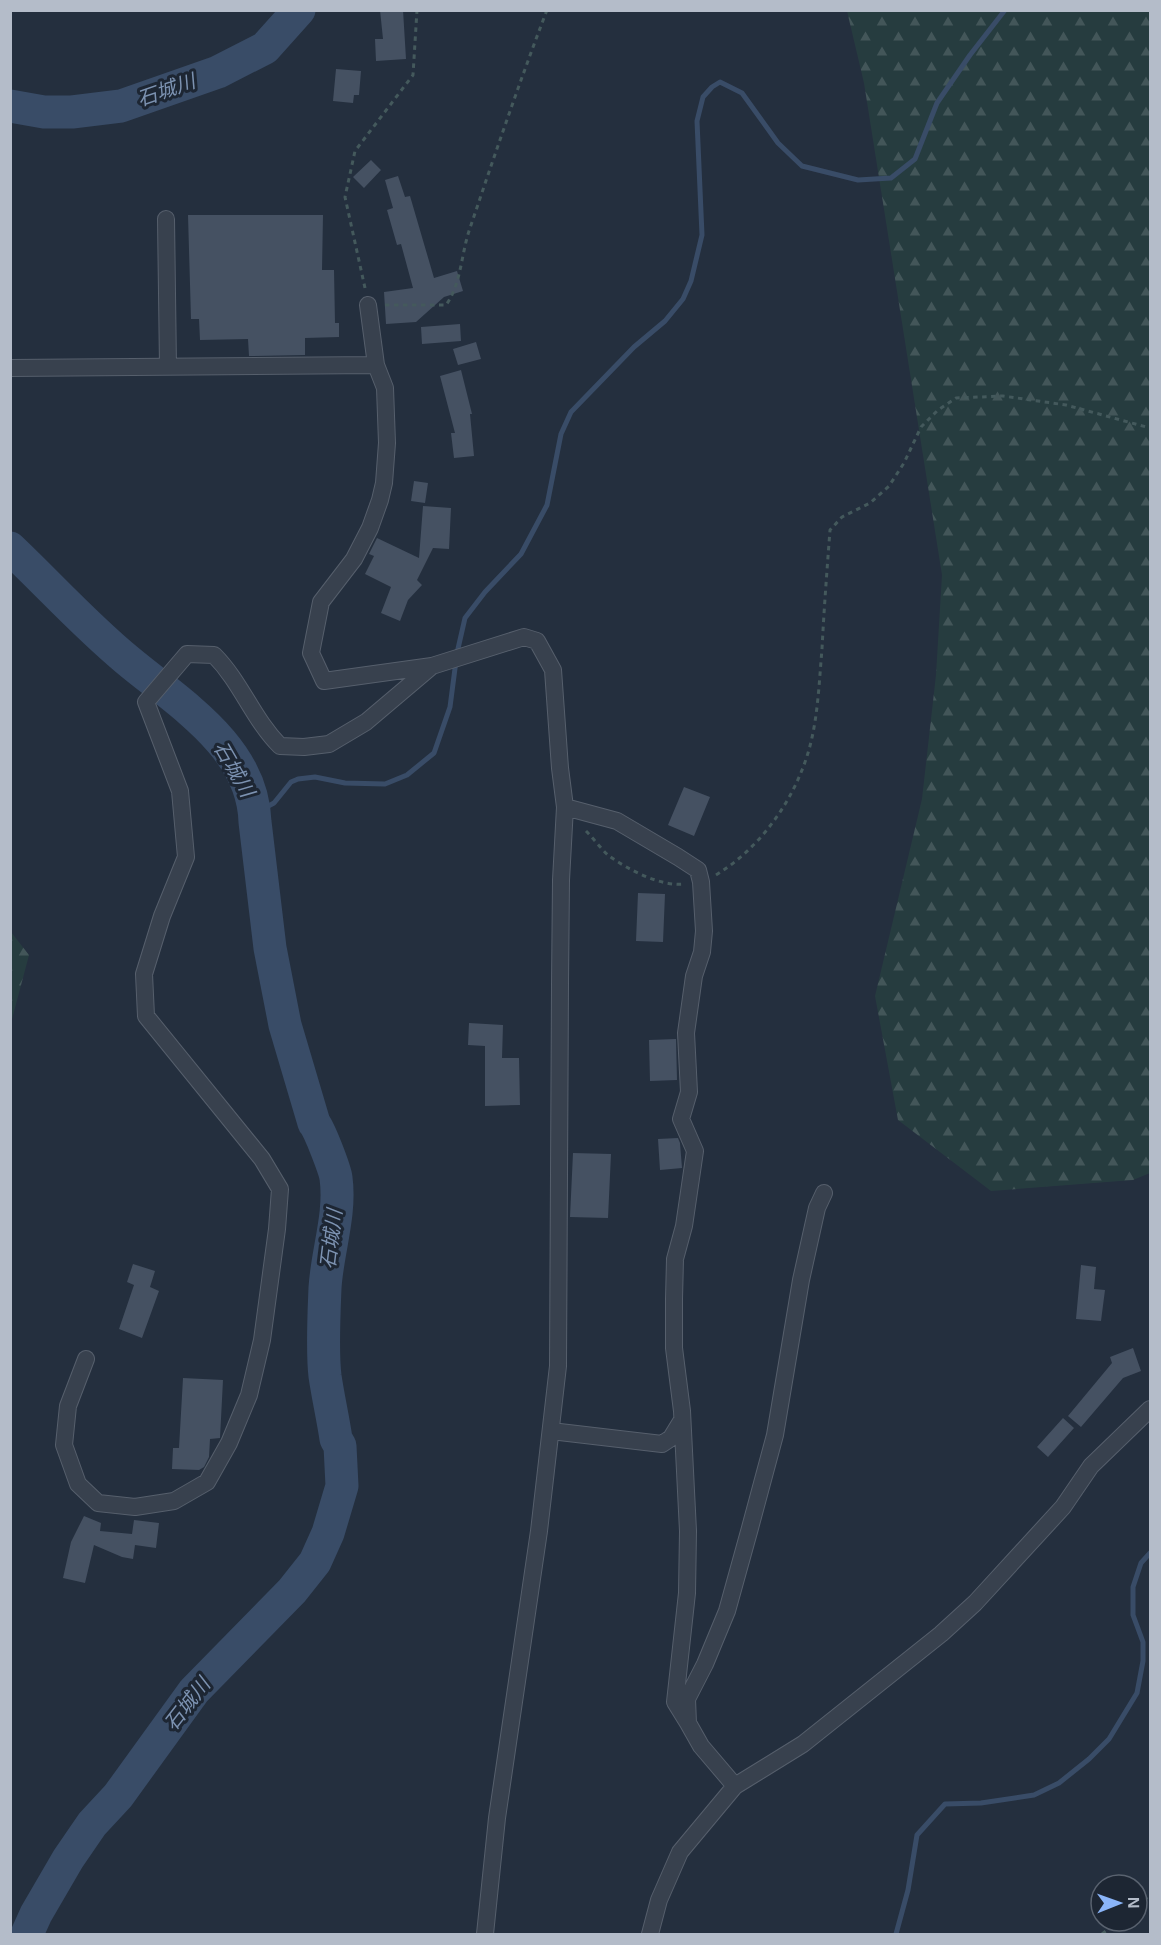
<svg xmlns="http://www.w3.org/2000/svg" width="1161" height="1945" viewBox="0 0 1161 1945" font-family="Arial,'Noto Sans JP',sans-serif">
	<defs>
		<pattern id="forest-firs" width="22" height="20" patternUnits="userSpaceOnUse" patternTransform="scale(1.5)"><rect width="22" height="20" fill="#263c3f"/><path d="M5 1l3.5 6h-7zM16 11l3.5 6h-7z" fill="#435659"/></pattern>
	</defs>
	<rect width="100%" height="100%" fill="#242f3e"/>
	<path fill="url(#forest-firs)" d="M847 11H1150V1173L1133 1180 991 1191 898 1120 875 996 922 799 936 675 942 575 864 83Z
		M11 932 29 955 11 1023Z"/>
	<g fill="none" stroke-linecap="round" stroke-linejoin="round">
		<path stroke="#394c67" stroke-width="5" d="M255 813 274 803 291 782 298 779 315 777 345 783 385 784 407 775 434 753 450 707 457 653 465 618 485 592 521 554 547 505 561 434 571 412 634 347 665 321 683 299 691 281 702 235 697 121 703 97 712 87 720 82 742 93 778 143 802 166 858 180 891 178 915 159 937 103 970 55 1005 10
			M896 1934 908 1890 917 1835 945 1804 981 1803 1034 1795 1059 1783 1089 1759 1109 1739 1137 1693 1143 1661V1642L1133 1615V1587L1141 1563 1150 1553"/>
		<path stroke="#394c67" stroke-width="33" d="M10 106 44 112H72L121 106 218 72 265 48 299 10
			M10 548C49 585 85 625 126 659 177 702 253 746 255 822L270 948 285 1025 314 1123C319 1128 335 1170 336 1178 341 1215 327 1252 325 1288 324 1313 322 1351 325 1376 328 1397 333 1418 336 1439L340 1446 342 1486 328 1533 315 1562 292 1591 194 1691 118 1796 92 1824 68 1859 36 1914 27 1934"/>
	</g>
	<path fill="#455162" d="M380 10H403L406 59 376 61 375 39H383Z
		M336 69 361 71 359 95H354L353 103 333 101Z
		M371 160 381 170 364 188 353 177Z
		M398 176 405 197 410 196 434 278 457 271 463 291 444 297 416 322 386 324 384 292 413 288 401 244 397 245 387 210 393 208 385 180Z
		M188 215H323L322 270H334L335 323H339V337L305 338V355L249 356 248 339 200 340 199 319H191Z
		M460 324 461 341 422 344 421 327Z
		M476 342 481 359 458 365 453 349Z
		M461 370 472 414H470L474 456 454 458 451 433H455L440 376Z
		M414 481 428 483 425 503 411 501Z
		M423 506 451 508 449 549 433 548 417 580 422 585 408 600 400 621 381 613 391 587 365 574 374 556 369 554 377 538 419 558Z
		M684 787 710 797 694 836 668 825Z
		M638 893 665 894 663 942 636 941Z
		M469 1023 503 1025 502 1058H519L520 1105 485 1106V1046L468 1045Z
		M676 1039 677 1080 650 1081 649 1040Z
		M678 1138 680 1143 682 1168 660 1170 658 1139Z
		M573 1153 611 1154 608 1218 570 1217Z
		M133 1264 155 1271 150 1287 159 1291 142 1338 119 1329 134 1285 127 1282Z
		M1081 1265 1096 1267 1094 1289 1105 1290 1101 1321 1076 1319Z
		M1133 1348 1141 1371 1123 1378 1081 1427 1068 1416 1112 1363 1110 1357Z
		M183 1378 223 1380 220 1438 210 1439 209 1457 204 1467 199 1470 172 1469 173 1448H179Z
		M1063 1418 1074 1428 1048 1457 1037 1447Z
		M84 1516 101 1523 100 1531 132 1534 134 1520 159 1523 156 1548 135 1545 133 1559 122 1557 94 1545 85 1583 63 1578 71 1542Z"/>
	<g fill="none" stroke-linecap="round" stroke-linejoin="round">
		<defs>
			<path id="street" d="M166 219 168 367
				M368 305 376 365 385 388 387 443 384 483 380 500 370 528 354 559 321 602 311 653 324 681 432 666 524 637 537 641 553 670 560 768 565 807 561 880 560 984 558 1366 539 1531 497 1818 485 1934
				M10 368 376 365
				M565 807 617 821 678 857 698 870 701 882 704 931 702 952 694 976 686 1033 689 1092 681 1119 695 1151 684 1226 675 1259 674 1299V1348L682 1411 688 1531 687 1593 675 1702 688 1723
				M86 1359 68 1406 64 1445 78 1484 98 1503 135 1507 174 1501 207 1482 229 1443 249 1395 262 1340 277 1229 280 1189 262 1159 146 1016 144 974 162 916 186 857 180 791 146 702 187 654 214 655C241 682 253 719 280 746L304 747 329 744 366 722 431 667
				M551 1431 662 1444 671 1438 682 1420
				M735 1786 701 1746 688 1723 687 1699 705 1664 727 1611 750 1528 775 1435 801 1280 817 1208 824 1193
				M650 1934 659 1900 680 1852 735 1786 803 1744 941 1634 975 1603 1063 1507 1091 1466 1150 1409"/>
		</defs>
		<use href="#street" stroke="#565f6c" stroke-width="18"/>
		<path stroke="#44595c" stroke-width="3" stroke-dasharray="4.5 4.5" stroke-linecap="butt" d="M365 288 345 197 355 151 413 75 417 10
			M385 305H446C461 284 461 256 469 231 494 157 519 83 547 10
			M586 831C594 839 601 849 609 856 629 870 661 887 685 884
			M716 875C760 848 793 802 808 753 818 720 819 683 822 649 824 609 827 570 830 530L842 517 870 503 889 486 904 463 921 427 938 410 956 398 1003 396 1066 405 1150 428
			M1137 1906 1150 1895
			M1102 1934 1119 1921"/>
		<use href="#street" stroke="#38414e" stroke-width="16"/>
	</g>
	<g text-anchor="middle" stroke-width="6" stroke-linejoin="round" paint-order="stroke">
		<g font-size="20" font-style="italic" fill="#7c92b1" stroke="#1d2633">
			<text transform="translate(166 90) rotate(-19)" y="7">石城川</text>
			<text transform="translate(234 769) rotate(60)" y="7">石城川</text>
			<text transform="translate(331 1239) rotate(-83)" y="7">石城川</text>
			<text transform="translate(187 1704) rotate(-52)" y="7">石城川</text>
		</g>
	</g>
	<rect width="1161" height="1945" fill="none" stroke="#b4bcc9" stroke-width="24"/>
	<g transform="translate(1119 1903) rotate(89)"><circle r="28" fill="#1d2633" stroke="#59626f" stroke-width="1.5"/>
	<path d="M0-4.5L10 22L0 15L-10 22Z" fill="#8ab4f8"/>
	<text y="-9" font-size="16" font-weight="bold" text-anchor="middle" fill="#b4bcc9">N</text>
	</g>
</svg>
